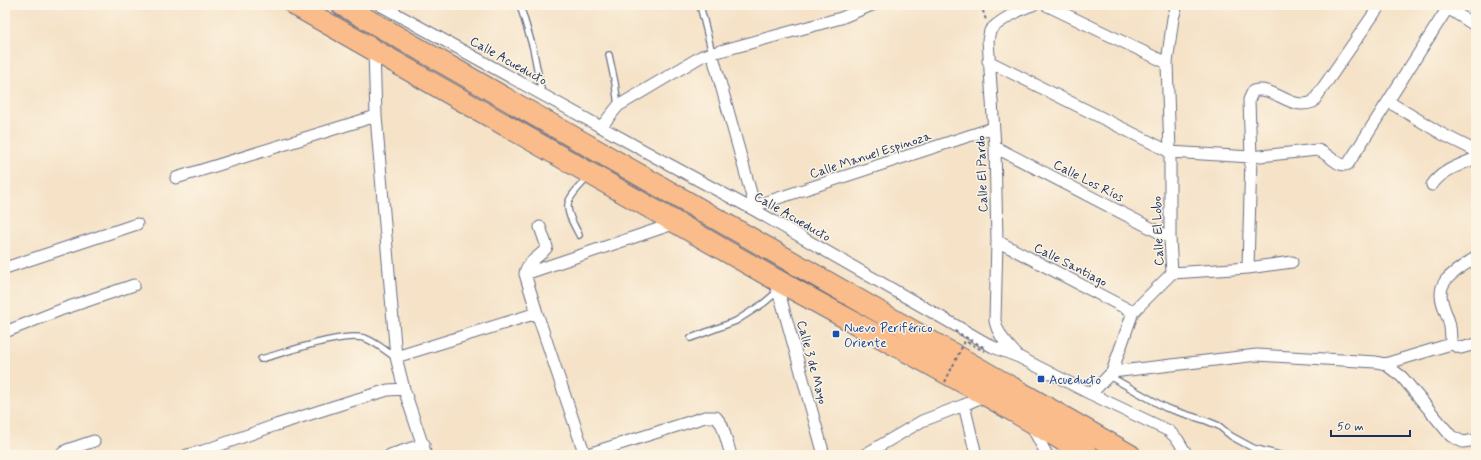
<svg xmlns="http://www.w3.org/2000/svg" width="1481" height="460" viewBox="0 0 1481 460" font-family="Mynerve,sans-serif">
	<rect width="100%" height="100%" fill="#fcf5e5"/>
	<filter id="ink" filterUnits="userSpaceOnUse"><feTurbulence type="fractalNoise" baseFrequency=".025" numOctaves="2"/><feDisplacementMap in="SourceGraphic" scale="8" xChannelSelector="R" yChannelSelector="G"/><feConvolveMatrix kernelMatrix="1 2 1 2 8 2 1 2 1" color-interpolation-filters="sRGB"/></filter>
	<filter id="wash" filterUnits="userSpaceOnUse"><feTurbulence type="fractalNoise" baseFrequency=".012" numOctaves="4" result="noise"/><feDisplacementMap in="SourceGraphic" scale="16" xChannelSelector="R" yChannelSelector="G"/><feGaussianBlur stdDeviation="0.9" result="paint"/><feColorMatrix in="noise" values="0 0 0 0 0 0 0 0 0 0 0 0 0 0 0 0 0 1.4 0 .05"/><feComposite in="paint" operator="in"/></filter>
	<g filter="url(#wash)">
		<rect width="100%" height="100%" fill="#f5e2c7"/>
	</g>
	<g filter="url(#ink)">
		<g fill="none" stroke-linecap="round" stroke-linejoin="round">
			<defs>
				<path id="lane" d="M520 5 533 48 542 94
					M700 5 712 53
					M609 55 615 83 618 106
					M579 235C575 226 567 215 568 205 568 197 583 183 588 177
					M691 338 736 321 764 303 778 291
					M261 359C284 353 342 332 364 338 373 340 387 352 395 357
					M1109 376 1166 408 1207 421 1219 426 1231 436 1253 448 1280 455"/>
				<path id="street" d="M380 5 659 159 756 211 993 347 1019 357 1091 394 1169 431 1178 440 1187 455
					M1046 5 1167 63
					M1443 5 1476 26
					M374 50 376 116 396 357 404 389 426 455
					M712 53 756 211
					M988 61 1170 152 1251 157 1317 150C1328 152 1338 169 1348 164L1447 9
					M1389 102 1442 134 1476 151
					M601 127 618 106 702 56 841 18 872 5
					M995 147 1170 238
					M176 178 376 116
					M1432 185C1442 170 1460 165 1476 158
					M754 206 993 128
					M540 227 547 247C541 257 526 261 525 274L537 313 585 455
					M997 241 1133 312
					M5 268 137 224
					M1248 268 1251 157 1249 100 1253 91C1275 85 1289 111 1313 102L1380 5
					M1172 273 1248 268 1292 262
					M525 274 676 223
					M773 279 782 303 824 455
					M5 332 63 309 134 285
					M1451 344C1451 337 1451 329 1449 322 1445 308 1435 294 1446 280 1454 271 1466 264 1476 257
					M1017 355C1008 345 998 336 995 321L997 241 995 147 988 40C989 37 989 34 990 31 995 23 1024 7 1033 5
					M396 357 537 313
					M1385 364 1451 344 1461 348 1476 344
					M1112 372 1257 355 1376 362 1385 364 1402 377 1451 436 1463 442 1476 440
					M1091 394 1112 372 1133 312 1172 273 1170 238V152L1167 63 1173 18 1177 5
					M964 405 976 455
					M1031 425 1047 455
					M60 455 67 450 94 441
					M187 455 203 451 276 425 351 401 388 390 404 389
					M390 455 424 444
					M585 455 705 417H716L722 425 731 455
					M864 455 922 421 964 405 986 395"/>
				<path id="highway" d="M295 5 773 278 986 395 1088 455
					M342 5 1130 455"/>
			</defs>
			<use href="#lane" stroke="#676e83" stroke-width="8"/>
			<use href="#street" stroke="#676e83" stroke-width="13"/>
			<use href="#highway" stroke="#676e83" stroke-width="23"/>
			<path stroke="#676e83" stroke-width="2" stroke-dasharray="3 3" stroke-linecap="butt" d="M981 5 986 20"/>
			<use href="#lane" stroke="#fff" stroke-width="5.5"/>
			<use href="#street" stroke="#fff" stroke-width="11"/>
			<use href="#highway" stroke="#f9bc8a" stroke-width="21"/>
			<path stroke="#676e83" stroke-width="2" stroke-dasharray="3 3" stroke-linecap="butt" d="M945 382 965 341 984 351 985 348 953 330"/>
		</g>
	</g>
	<g fill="#1a4fb4" stroke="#fcf5e5" stroke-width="1.5">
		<rect x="832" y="330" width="8" height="8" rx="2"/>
		<rect x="1037" y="375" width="8" height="8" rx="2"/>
	</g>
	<g text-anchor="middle" stroke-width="3" stroke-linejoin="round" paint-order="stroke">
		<g font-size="13" fill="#1b2f5e" stroke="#fcf5e5">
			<text transform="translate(509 60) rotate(29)" y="5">Calle Acueducto</text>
			<text transform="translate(870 154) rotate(-18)" y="5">Calle Manuel Espinoza</text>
			<text transform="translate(981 174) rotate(-92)" y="5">Calle El Pardo</text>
			<text transform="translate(1089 180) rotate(27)" y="5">Calle Los Ríos</text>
			<text transform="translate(793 216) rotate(30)" y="5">Calle Acueducto</text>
			<text transform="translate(1157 231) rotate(-92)" y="5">Calle El Lobo</text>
			<text transform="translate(1071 264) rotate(27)" y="5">Calle Santiago</text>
			<text transform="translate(813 362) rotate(75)" y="5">Calle 3 de Mayo</text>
		</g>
		<g font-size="13" fill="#164399" stroke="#fcf5e5" text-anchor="start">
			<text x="844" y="332">Nuevo Periférico<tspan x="844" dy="15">Oriente</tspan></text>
			<text x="1049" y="384">Acueducto</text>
		</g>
	</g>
	<rect width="1481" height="460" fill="none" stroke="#fcf5e5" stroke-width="20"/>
	<path d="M1331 430v6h79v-6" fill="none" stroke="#1b2f5e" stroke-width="2"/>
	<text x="1337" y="430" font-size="12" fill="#1b2f5e" stroke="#fcf5e5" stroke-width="3" paint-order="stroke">50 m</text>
</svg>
